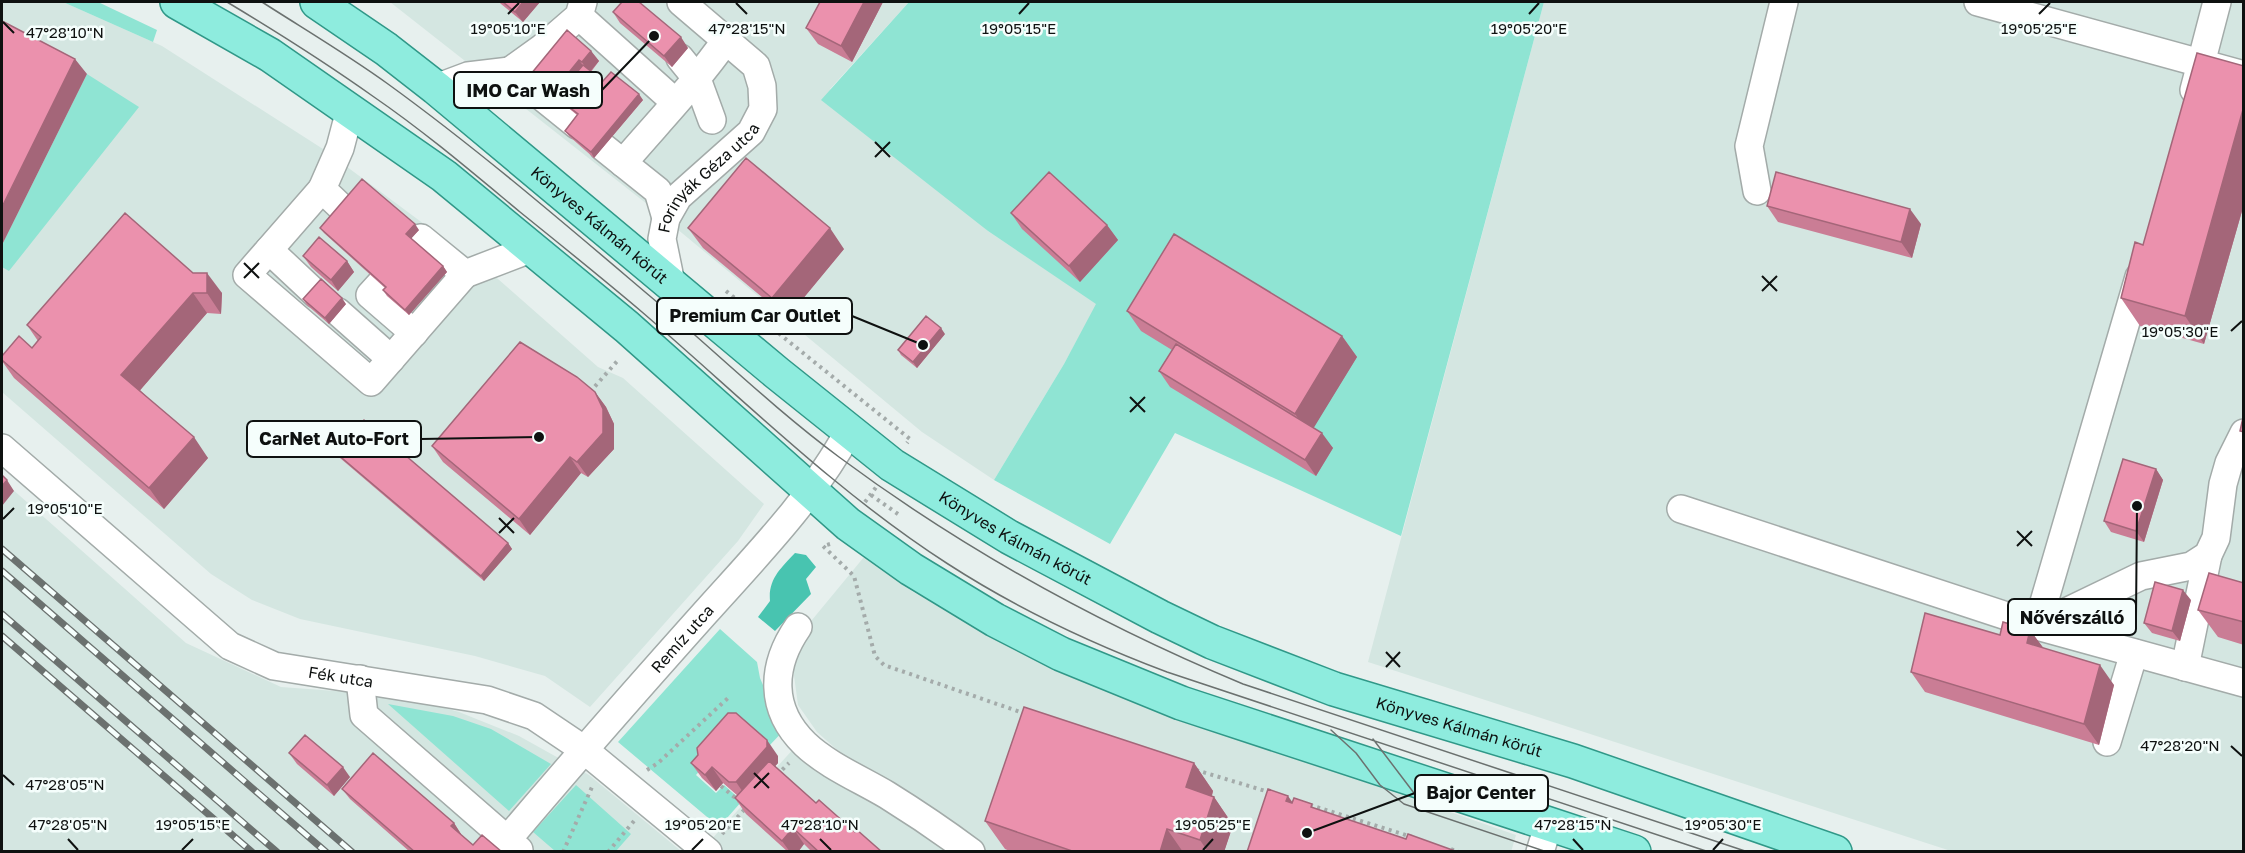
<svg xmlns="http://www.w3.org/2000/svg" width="2245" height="853" viewBox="0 0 2245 853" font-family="'Golos Text',sans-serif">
	<rect width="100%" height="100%" fill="#e7f0ee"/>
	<path fill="#d4e6e1" d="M2 2H63L162 46 323 149 498 279 598 367 623 378 764 504 738 541 590 707 545 676 475 656 300 619 252 600 211 574 2 392Z
		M390 2H909L830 89 988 231 1097 304 1064 364 994 480 922 432 647 204Z
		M1544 2H2243V851H1951L1368 662Z
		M2 480 186 643 281 687 403 696 459 712 519 736 589 775 681 851H2Z
		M864 557 913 592 1027 654 1224 733 1516 835 1511 852 987 851 853 764 817 732 798 705 793 668 807 626Z
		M796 746 843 785 952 851 700 852Z"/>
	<path fill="#8fe4d3" d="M63 2H98L157 30 153 42Z
		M909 2H1544L1401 536 1175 433 1110 544 994 480 1064 364 1096 304 988 231 821 100Z
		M87 74 139 107 9 271 2 267V245Z
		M720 629 757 662 760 678 768 697 788 726 769 746 742 723 696 775 716 793 724 785 742 801 719 827 618 742Z
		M388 704 453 716 491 729 551 764 509 811Z
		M576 785 631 834 616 851H555L533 832Z"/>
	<path fill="#48c4b0" d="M795 553 806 555 816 567 806 579 811 594 775 631 758 617 770 601C768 579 781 568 795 553Z"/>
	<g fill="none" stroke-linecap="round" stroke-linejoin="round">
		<defs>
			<g id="minor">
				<path d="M1978 2 2244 75"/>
				<path d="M579 16 675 102"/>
				<path d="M680 58 697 79 712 120"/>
				<path d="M510 71 542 48 579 16 583 2"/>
				<path d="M436 88 468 76 510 71 577 125"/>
				<path d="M2194 90 2217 2"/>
				<path d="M603 147 658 191 666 218"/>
				<path d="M623 163C658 122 695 84 726 40"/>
				<path d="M322 189 247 275 371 382 465 274"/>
				<path d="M1757 191 1749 146 1784 2"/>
				<path d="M344 210 322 189 340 148 350 110"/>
				<path d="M416 244 421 238 465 274 533 248"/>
				<path d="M269 250 316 294"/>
				<path id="s1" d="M671 283 662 239 666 218 678 197 751 132 763 109 762 86 756 66 681 2"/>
				<path d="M380 284 370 295 414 333"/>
				<path d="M338 312 391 359"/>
				<path id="s2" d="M2 448 230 646 274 666 487 700 534 716 583 749 708 852"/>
				<path d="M1681 509 2037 626 2244 683"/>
				<path d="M2037 626 2139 277"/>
				<path d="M2037 626 2141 576 2191 566 2208 555 2216 538 2223 484 2229 463 2244 433"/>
				<path d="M798 627C771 666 769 709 805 744 827 765 860 779 887 795 916 813 944 832 971 852"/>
				<path d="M2185 667 2208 555"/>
				<path d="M360 679 364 715 519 850"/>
				<path d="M2107 742 2134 653"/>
				<path id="s3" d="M507 840C572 763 638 688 705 613 756 556 812 499 849 431"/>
				<path d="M1540 852 1549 823"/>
			</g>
			<g id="major">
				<path d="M177 2 270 55 444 176 627 327 848 524 911 569 995 620 1061 654 1181 703 1634 852"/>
				<path id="s4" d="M317 2 386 49 436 88 777 373 892 465 1009 537 1160 617 1212 642 1334 689 1573 761 1835 852"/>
			</g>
		</defs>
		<use href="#minor" stroke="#a3aba9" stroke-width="30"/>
		<use href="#major" stroke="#309888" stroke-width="36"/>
		<path stroke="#a4abaa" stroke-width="4" stroke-dasharray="3 4.5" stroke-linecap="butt" d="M726 291 910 439 907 443
			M590 392 619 359
			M871 495 898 514
			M865 502 877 486
			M830 544 823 546 854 576 875 656 884 665 1026 714
			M647 770 658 763 728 698
			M1196 770 1272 793
			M777 775 789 763
			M721 786 739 801
			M1310 805 1412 837
			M722 834 745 809
			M1451 849 1459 852
			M563 852 592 787
			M608 852 634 821"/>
		<use href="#minor" stroke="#fff" stroke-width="27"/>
		<use href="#major" stroke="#8eecde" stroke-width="33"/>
		<path stroke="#6b716f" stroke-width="1.5" d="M227 2C277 32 326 63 374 97 425 132 473 173 520 212 561 245 602 278 642 312 742 398 836 492 948 564 1016 608 1090 643 1167 672L1709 852
			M262 2C304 29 348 55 388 84 479 150 565 224 651 297 714 350 773 408 839 457 963 549 1101 625 1243 684L1748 852
			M1331 730 1356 753 1380 785 1404 804 1547 852
			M1373 739 1417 797 1433 810"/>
		<defs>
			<path id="rail" d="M2 549 352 852
				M2 571 326 852
				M2 614 277 852
				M2 636 252 852"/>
		</defs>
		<use href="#rail" stroke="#6b716f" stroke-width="7"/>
		<use href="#rail" stroke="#f5fefc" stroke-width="4.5" stroke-dasharray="14" stroke-linecap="butt"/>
	</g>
	<path fill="#ca7d95" d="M499 2H540L523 22 501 4Z
		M820 2H883L852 62 818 44 806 28Z
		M613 12 688 48 672 67 620 23Z
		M591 51 599 61 591 72 603 81 643 100 594 158 569 136 565 131 577 115 539 84 531 74Z
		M2244 66V204L2204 344 2140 326 2121 298Z
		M1767 206 1921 224 1912 258 1778 222Z
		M1011 213 1107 225 1118 240 1080 282 1022 229Z
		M320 228 419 230 411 238 443 266 447 272 409 315 387 296 383 290 385 288 324 233Z
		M688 228 844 249 787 318 703 248Z
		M303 256 347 261 354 272 338 291 311 267Z
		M193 273 222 293 221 314 207 313 140 390 208 458 164 509 14 378 2 361V356L32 348 38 341 27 325Z
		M303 299 346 304 329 324 307 305Z
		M1127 311 1342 336 1357 357 1313 428 1333 448 1316 476 1170 387 1159 371 1172 350 1141 331Z
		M945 334 917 368 901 355 898 350Z
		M595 392 606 407 614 424V449L588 477 581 473 530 535 443 462 432 446Z
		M336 453 508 543 512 549 484 581 340 458Z
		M2156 469 2163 480 2144 542 2111 532 2104 521Z
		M2244 583V645L2218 637 2198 610Z
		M2191 600 2180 641 2152 633 2144 623Z
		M2030 630 2043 648 2114 685 2099 745 1925 692 1911 672 2000 635Z
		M289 753 350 777 334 796 297 764Z
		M778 756V763L775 766 816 803 855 832 882 852H812L804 844 798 852H788L746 814 735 798 738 796 723 783 716 791 702 778 691 763Z
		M1194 763 1213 791 1212 796 1214 797 1233 825 1224 852H1012L1005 849 985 821Z
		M342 789 454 823 461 834 460 835 473 845 502 852H410L350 799Z"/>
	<path fill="#a46679" d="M523 2H540L523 22 515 12Z
		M864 2H883L852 62 841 46Z
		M681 37 688 48 672 67 664 56Z
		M591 51 599 61 589 73 582 62Z
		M75 59 87 74 2 245V207Z
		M579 60 586 70 556 97 553 92Z
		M639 94 643 100 594 158 591 152Z
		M2244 106V204L2204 344 2185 316Z
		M1910 209 1921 224 1912 258 1901 242Z
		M415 224 419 230 410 240 406 234Z
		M1107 225 1118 240 1080 282 1069 266Z
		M830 228 844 249 787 318 772 298Z
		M347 261 354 272 338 291 331 280Z
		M443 266 447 272 409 315 405 310Z
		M207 273 222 293 221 314 207 293Z
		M193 293 207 313 136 395 121 375Z
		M342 298 346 304 329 324 325 318Z
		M941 328 945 334 917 368 913 362Z
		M1342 336 1357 357 1310 434 1295 414Z
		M595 392 606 407 614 424V449L588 477 577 462Z
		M1322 433 1333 448 1316 476 1305 460Z
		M194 437 208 458 164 509 149 488Z
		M570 457 581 473 530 535 519 519Z
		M2156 469 2163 480 2144 542 2136 531Z
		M7 480 14 491 2 506V486Z
		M508 543 512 549 484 581 481 576Z
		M2183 590 2191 600 2180 641 2172 631Z
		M2030 630 2045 650 2027 643Z
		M2100 665 2114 685 2099 745 2084 724Z
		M767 740 778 756V763L747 798 736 782Z
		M1194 763 1213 791 1206 815 1186 787Z
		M343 767 350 777 334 796 327 785Z
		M712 767 723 783 716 791 705 775Z
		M1288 796 1308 824 1286 801Z
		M1214 797 1233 825 1224 852H1208L1200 840Z
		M454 823 461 834 458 837 451 826Z
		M793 828 804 844 798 852H790L782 841Z
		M1167 829 1183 852H1160Z"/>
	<path fill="#eb91ad" stroke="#a46679" stroke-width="1.5" d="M503 2H523L515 12Z
		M622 2H639L681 37 664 56 613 12Z
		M820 2H864L841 46 806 28Z
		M2 21 75 59 2 207Z
		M567 30 591 51 582 62 579 60 553 92 531 74Z
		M2197 53 2244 66V106L2185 316 2121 298 2135 242 2143 245Z
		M583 65 603 81 611 72 639 94 591 152 565 131 578 114 556 97Z
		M746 158 830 228 772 298 688 228Z
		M1049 172 1107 225 1069 266 1011 213Z
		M1776 172 1910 209 1901 242 1767 206Z
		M362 179 415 224 406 234 443 266 405 310 383 290 386 287 320 228Z
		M125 213 193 273H207V293H193L121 375 194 437 149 488 2 360V356L19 336 32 348 41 337 27 325Z
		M1174 234 1342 336 1295 414 1127 311Z
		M319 237 347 261 331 280 303 256Z
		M321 279 342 298 325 318 303 299Z
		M926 316 941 328 913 362 898 350Z
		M520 342 577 377 595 392 603 409V433L577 462 570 457 519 519 432 446Z
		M1176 344 1322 433 1305 460 1159 371Z
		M2244 413V432L2240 431Z
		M364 420 508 543 481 576 336 453Z
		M2123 459 2156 469 2136 531 2104 521Z
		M2 475 7 480 2 486Z
		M2209 573 2244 583V622L2198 610Z
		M2155 582 2183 590 2172 631 2144 623Z
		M1925 613 2000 635 2003 622 2030 630 2027 643 2100 665 2084 724 1911 672Z
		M1024 707 1194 763 1186 787 1214 797 1200 840 1167 829 1160 852H1075L985 821Z
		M728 713H736L767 740V747L736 782H729L712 767 705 775 691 763 698 755 697 748Z
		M305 735 343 767 327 785 289 753Z
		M373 753 454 823 451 826 473 845 482 835 502 852H415L342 789Z
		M769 761 816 803 819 800 855 832 857 830 882 852H819L793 828 782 841 735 798Z
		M1268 789 1288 796 1286 801 1292 803 1294 798 1312 804 1311 807 1406 839 1408 834 1458 852H1247Z"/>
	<path fill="none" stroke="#0e1110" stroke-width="2" d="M736 3 747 14M508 14 519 3M1019 14 1029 3M1529 14 1539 3M2039 14 2050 3M3 22 14 33M875 142 890 157M875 157 890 142M244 263 259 278M1762 276 1777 291M244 278 259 263M1762 291 1777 276M2231 331 2242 321M1130 397 1145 412M1130 412 1145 397M499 518 514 533M3 519 14 508M2017 531 2032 546M499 533 514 518M2017 546 2032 531M1386 652 1400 667M1386 667 1400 652M2231 746 2242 756M754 773 769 788M3 775 14 785M754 788 769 773M68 839 78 850M820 839 831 850M1573 839 1583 850M182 850 193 839M692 850 703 839M1203 850 1213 839M1713 850 1723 839"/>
	<g text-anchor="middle" stroke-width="5" stroke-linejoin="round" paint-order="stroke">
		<g font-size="16" fill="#0e1110" stroke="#f5fefc">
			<text dy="6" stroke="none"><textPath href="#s1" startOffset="124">Forinyák Géza utca</textPath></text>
			<text dy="6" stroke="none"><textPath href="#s4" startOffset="360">Könyves Kálmán körút</textPath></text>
			<text dy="6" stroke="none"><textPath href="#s4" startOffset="882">Könyves Kálmán körút</textPath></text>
			<text dy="6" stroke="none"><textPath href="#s3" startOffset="267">Remíz utca</textPath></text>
			<text dy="6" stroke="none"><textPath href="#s2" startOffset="418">Fék utca</textPath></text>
			<text dy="6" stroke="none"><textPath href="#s4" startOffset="1366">Könyves Kálmán körút</textPath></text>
		</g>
	</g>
	<g font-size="15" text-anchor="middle" fill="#0e1110" stroke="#f5fefc" stroke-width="5" stroke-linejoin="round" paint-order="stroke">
		<text x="508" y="34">19°05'10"E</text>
		<text x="747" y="34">47°28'15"N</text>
		<text x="1019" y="34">19°05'15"E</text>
		<text x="1529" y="34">19°05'20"E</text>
		<text x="2039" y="34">19°05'25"E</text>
		<text x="65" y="38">47°28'10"N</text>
		<text x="2180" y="337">19°05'30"E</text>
		<text x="65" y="514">19°05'10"E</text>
		<text x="2180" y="751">47°28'20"N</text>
		<text x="65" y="790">47°28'05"N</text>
		<text x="68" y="830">47°28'05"N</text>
		<text x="193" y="830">19°05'15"E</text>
		<text x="703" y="830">19°05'20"E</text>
		<text x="820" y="830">47°28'10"N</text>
		<text x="1213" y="830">19°05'25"E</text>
		<text x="1573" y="830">47°28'15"N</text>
		<text x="1723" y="830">19°05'30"E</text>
	</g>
	<path fill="none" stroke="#0e1110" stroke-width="2" d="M654 36L602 90M923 345L852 316M539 437L421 439M2137 506L2136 617M1307 833L1415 793"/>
	<g fill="#0e1110" stroke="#f5fefc" stroke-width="2">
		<circle cx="654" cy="36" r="6"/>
		<circle cx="923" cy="345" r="6"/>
		<circle cx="539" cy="437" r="6"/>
		<circle cx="2137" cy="506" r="6"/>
		<circle cx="1307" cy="833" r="6"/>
	</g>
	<g fill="#f5fefc" stroke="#0e1110" stroke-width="2">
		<rect x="454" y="72" width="148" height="36" rx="6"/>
		<rect x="657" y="298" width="195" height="36" rx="6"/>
		<rect x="247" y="421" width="174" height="36" rx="6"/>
		<rect x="2008" y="599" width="128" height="36" rx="6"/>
		<rect x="1415" y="775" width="133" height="36" rx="6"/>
	</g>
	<g font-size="18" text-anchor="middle" font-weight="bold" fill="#0e1110">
		<text x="528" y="97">IMO Car Wash</text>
		<text x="755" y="322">Premium Car Outlet</text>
		<text x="334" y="445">CarNet Auto-Fort</text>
		<text x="2072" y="624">Nővérszálló</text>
		<text x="1481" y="799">Bajor Center</text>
	</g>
	<rect width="2245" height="853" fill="none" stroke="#0e1110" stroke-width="6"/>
</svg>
